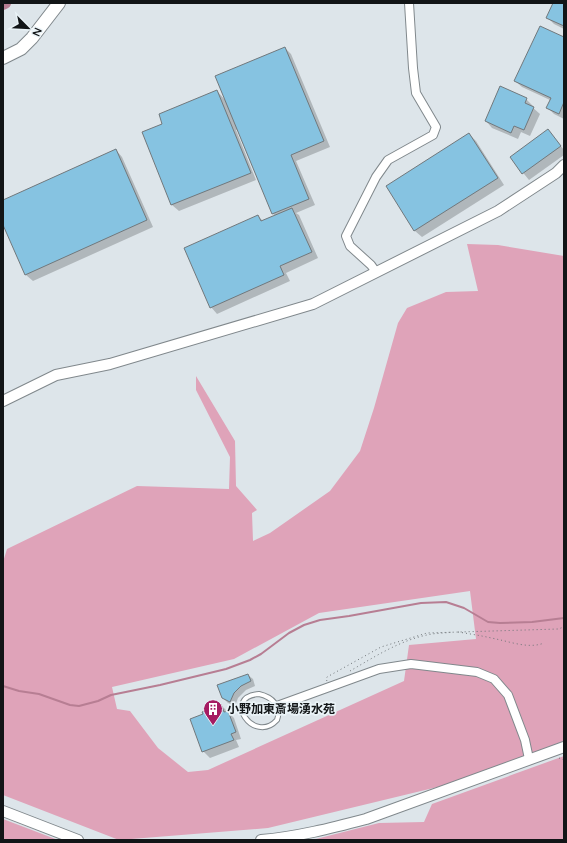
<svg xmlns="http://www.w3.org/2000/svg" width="567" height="843" viewBox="0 0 567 843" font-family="Quicksand,'Noto Sans JP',sans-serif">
	<rect width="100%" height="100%" fill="#dde5ea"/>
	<path fill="#dfa3b9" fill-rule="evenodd" d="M467 244 498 245 564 256V741L450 784 268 828 119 840 3 795V562L7 549 137 486 229 489 230 457 196 390V376L235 441 236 486 257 510 252 513 253 541 270 533 330 491 360 451 374 408 398 323 407 308 446 292 478 291ZM470 591 476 639 409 645 404 681 208 770 188 772 158 748 130 711 117 709 112 687 234 659 319 613Z
		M564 756V840H312L379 823 424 822 432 804Z
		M3 819 58 840H3Z"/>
	<path fill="#0003" d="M554 3H564V29L554 24 548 18Z
		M564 38V119L554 114 547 107 550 100 522 87 515 81Z
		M285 48 291 54 330 147 296 161 315 205 296 213 299 215 318 258 286 273 290 281 217 314 211 307 258 216 264 222 276 216 273 214 238 129 236 130 256 180 179 211 172 205 143 133 164 125 217 91 226 101Z
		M526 99 533 106 532 107 540 114 530 136 521 132 518 139 492 128 486 121Z
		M548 130 564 150V155L529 180 511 158Z
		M469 134 476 141 504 185 422 237 415 231 387 186Z
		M116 150 122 157 153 227 33 281 26 275 3 222V201Z
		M248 675 253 679 255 686 246 690 238 698 235 706 228 703 223 698Z
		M221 705 234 718 241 739 236 740 239 747 210 758 203 751 204 715Z"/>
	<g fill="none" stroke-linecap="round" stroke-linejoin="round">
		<path stroke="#b77e93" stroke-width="2" d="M3 686 19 691 39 694 70 705 79 706 98 701 111 695 160 685 226 669 250 660 261 654 289 633 304 625 320 620 349 616 421 603 446 602 464 608 488 622 500 623 532 622 564 618"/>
		<path stroke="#b77e93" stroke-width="12" d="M3 4 5 3"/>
	</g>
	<path fill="#86c3e1" stroke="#71787c" d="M553 3H564V26L546 18Z
		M540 26 564 37V102L559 114 546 108 551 98 514 81Z
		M285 47 324 141 291 155 309 199 272 214 215 76Z
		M500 86 527 98 525 103 534 107 524 130 514 126 511 133 485 121Z
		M217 90 251 173 171 205 142 132 162 124 159 114Z
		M548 129 561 146 522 174 510 157Z
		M469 133 498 178 414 231 386 186Z
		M116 149 147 220 25 275 3 225V200Z
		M292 208 312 252 280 266 284 275 210 308 184 248 258 215 261 221Z
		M248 674 251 681 241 686 234 693 230 702 222 698 217 685Z
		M221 704 224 712 228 711 236 732 231 734 234 740 202 752 190 719 203 714 202 712 209 709V708Z"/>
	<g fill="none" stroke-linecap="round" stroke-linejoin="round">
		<defs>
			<path id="service" d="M259 694C272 697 282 706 277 720 254 745 221 697 259 694Z"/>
			<path id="minor" d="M376 272 371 265 350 246 346 236 376 177 388 160 433 135 436 127 416 93 413 68 409 3
				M277 706 379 669 411 664 477 672 494 679 508 695 525 740 529 759"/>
			<path id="tertiary" d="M3 401 56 375 110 364 313 304 498 211 556 173 564 165
				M3 811 78 840
				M261 840C297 837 332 828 366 819L564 747"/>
			<path id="secondary" d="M3 58 21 49 32 38 59 3"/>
		</defs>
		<use href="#service" stroke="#80888c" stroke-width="6"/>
		<use href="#minor" stroke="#80888c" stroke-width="10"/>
		<use href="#tertiary" stroke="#80888c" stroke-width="12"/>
		<use href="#secondary" stroke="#80888c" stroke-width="14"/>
		<path stroke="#6f7478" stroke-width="1" stroke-dasharray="1 3" stroke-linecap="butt" d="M458 632C471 634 483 636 496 639 511 642 529 649 544 643
			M350 671C376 656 402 639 432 634 439 633 446 633 453 632
			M327 681 326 679 327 677 381 647 427 633 558 629 564 627
			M559 758 564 760"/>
		<use href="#service" stroke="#fff" stroke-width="4"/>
		<use href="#minor" stroke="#fff" stroke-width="8"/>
		<use href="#tertiary" stroke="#fff" stroke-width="10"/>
		<use href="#secondary" stroke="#fff" stroke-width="12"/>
	</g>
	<defs>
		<symbol id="building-pin" viewBox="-11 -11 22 30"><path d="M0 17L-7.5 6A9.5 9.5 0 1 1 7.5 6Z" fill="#a51b62" stroke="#eaf3f7"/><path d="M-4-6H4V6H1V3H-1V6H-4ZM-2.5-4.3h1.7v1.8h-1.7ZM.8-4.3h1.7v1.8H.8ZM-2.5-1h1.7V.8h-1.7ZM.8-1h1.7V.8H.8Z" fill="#fff"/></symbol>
	</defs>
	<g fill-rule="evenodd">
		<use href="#building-pin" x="202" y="698" width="22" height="30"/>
	</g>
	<g text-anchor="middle" stroke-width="3.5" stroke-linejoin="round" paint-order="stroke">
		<g font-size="12" font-weight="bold" fill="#121517" stroke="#eaf3f7" text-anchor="start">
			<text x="227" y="713">小野加東斎場湧水苑</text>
		</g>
	</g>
	<rect width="567" height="843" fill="none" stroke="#121517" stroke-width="8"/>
	<g transform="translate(28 28) rotate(114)" stroke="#eaf3f7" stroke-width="3" paint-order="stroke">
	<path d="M0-3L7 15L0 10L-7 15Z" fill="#121517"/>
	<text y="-6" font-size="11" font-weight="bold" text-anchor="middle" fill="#121517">N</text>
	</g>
</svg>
